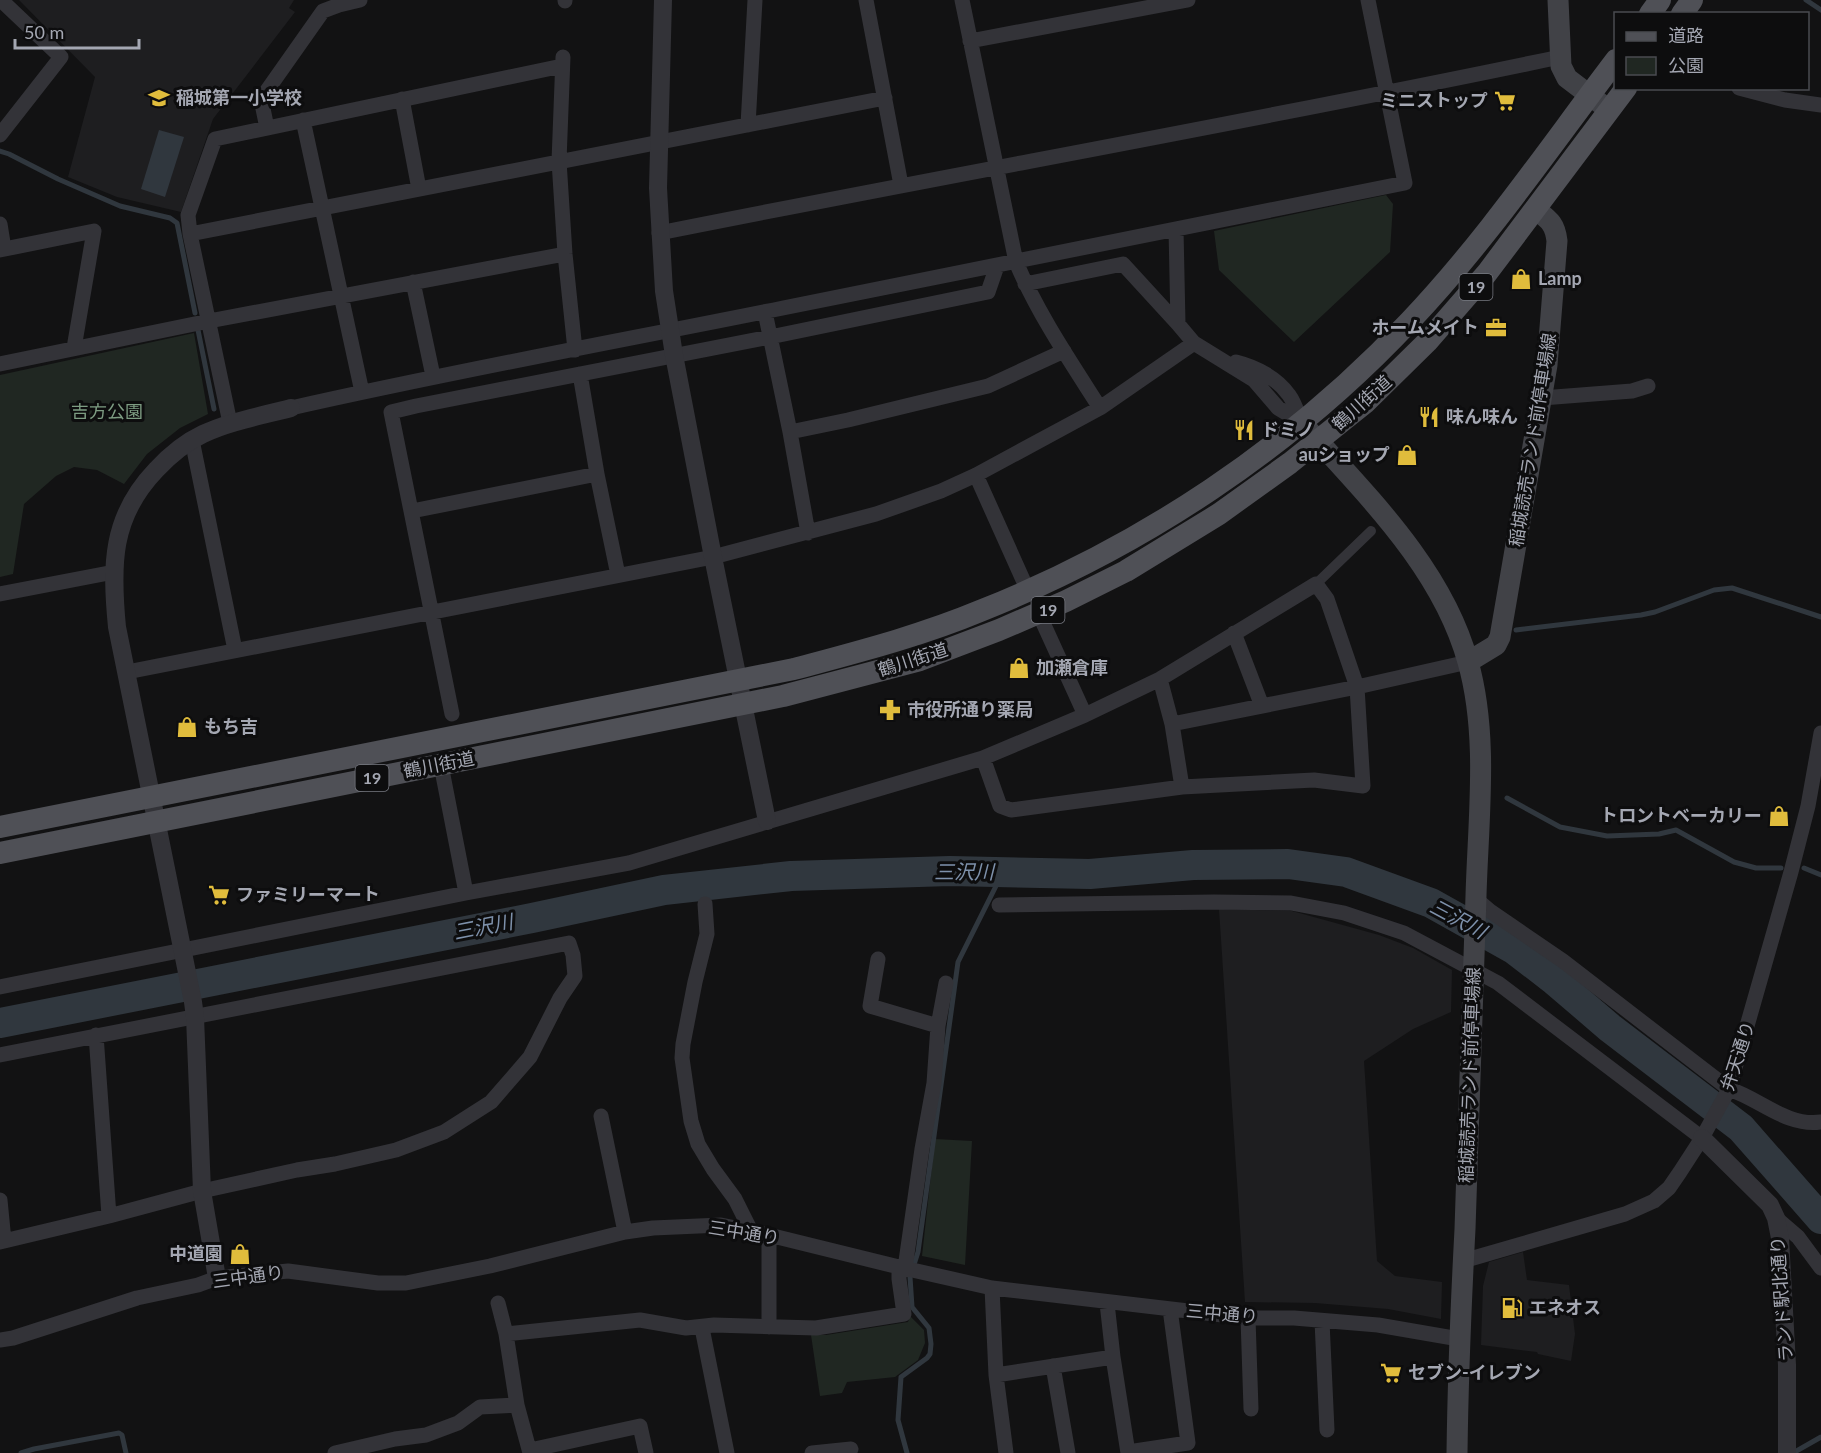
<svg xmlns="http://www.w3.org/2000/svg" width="1821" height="1453" viewBox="0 0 1821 1453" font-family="Lato,'Noto Sans JP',sans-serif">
	<rect width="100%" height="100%" fill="#121213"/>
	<path fill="#1e1e20" d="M19 0H294L289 8 295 12 213 119 181 212 117 197 68 177 95 77Z
		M1219 909 1292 911 1379 935 1413 948 1452 970 1451 1012 1413 1029 1364 1061 1377 1261 1395 1276 1442 1282 1441 1319 1388 1309 1315 1303 1245 1302Z
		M1523 1252 1527 1280 1569 1285 1575 1334 1571 1361 1538 1354 1537 1352 1481 1345 1483 1286 1489 1262Z"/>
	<path fill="#202722" d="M1386 195 1393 204 1390 252 1294 342 1219 270 1214 231Z
		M194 333 208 414 180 428 147 454 124 484 97 470 74 467 56 476 24 504 13 574 0 577V375Z
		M935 1139 972 1141 965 1265 922 1256Z
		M910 1316 924 1330 925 1343 918 1360 895 1377 847 1382 842 1393 820 1396 811 1335H826L908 1322Z"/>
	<path fill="#30373e" d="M159 130 184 137 165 197 141 189Z"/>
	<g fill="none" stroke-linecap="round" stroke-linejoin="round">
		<path stroke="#30373e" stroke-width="5" d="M1806 0 1821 10
			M0 151 9 154 58 179 120 206 170 218 177 223 195 313
			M198 330 214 409
			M1516 630 1641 615 1655 612 1714 590 1732 588 1821 617
			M1507 798 1560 827 1607 836 1659 834 1676 830 1734 862 1756 868H1781
			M1804 868 1821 875
			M21 1453 34 1449 119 1433 122 1435 126 1453
			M907 1453 898 1420 901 1377 927 1358 930 1354 931 1344 929 1328 912 1307 910 1277 918 1252 958 962 1003 872
			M1793 1453 1821 1437"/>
		<path stroke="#30373e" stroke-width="30" d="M0 1023 532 918 664 890 791 876 950 871 1090 874 1193 865 1288 864 1346 872 1431 903 1515 950 1554 980 1610 1028 1741 1128 1821 1219"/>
		<path stroke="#333338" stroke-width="10" d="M1316 584 1371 531"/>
		<path stroke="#333338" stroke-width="15" d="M866 0 901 185
			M962 0 1016 262C1038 314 1070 361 1100 408
			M565 1V0
			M970 41 1188 0
			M563 57 559 161 565 254 575 350
			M1739 88 1785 100 1821 105
			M402 99 419 189
			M303 120 362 392
			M748 125 755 0
			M267 128 261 99 323 11 339 5 360 0
			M0 135 61 57 1 0
			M0 224 4 249
			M1176 229 1178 324 1194 343 1254 380 1278 408 1301 422
			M659 233C959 173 1261 120 1560 57
			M190 234 885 98
			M0 250 94 231 74 348
			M413 282 433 376
			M1025 284 1123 264 1178 324
			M765 312 790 432 808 533
			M1236 362C1256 367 1277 378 1289 395 1295 403 1298 414 1301 422
			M0 364 209 321 565 254
			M580 374 597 474 618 575
			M1542 398 1632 391 1648 386
			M291 408C454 371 619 341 783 308 991 267 1198 225 1405 183L1368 0
			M230 423 190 234 188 215 215 139 562 66
			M790 432 848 420 988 386 1064 351
			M192 440 235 650
			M976 475 1028 591
			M412 511 597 474
			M0 594 114 572
			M1039 614 1085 715
			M1234 633 1262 706
			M127 672 713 557 876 514 941 491 976 475 1100 408 1194 343
			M1160 679 1172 724 1182 787
			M452 714 391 412 416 406 770 337 988 292 997 266
			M1172 724 1357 687 1468 662
			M441 765 466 893
			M1476 899 1490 911 1563 961 1729 1089C1760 1099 1787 1127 1821 1122
			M705 904 707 934 695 982 683 1044 682 1058 691 1121 698 1144 713 1169 735 1199 751 1231
			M999 905 1214 902 1291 903 1344 913 1404 933 1498 983 1702 1138
			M878 959 870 1006 938 1026
			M0 987 466 893 629 863 983 758 1085 715 1160 679 1316 584 1327 599 1357 687 1363 786 1314 780 1182 787 1011 810 1000 806 983 758
			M96 1035 109 1216
			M0 1055 569 943 573 955 575 976 560 998 530 1057 491 1102 444 1132 396 1150 335 1164 297 1170 202 1191 109 1216 0 1242
			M601 1116 625 1232
			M0 1200 4 1241
			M1776 1218 1798 1237 1821 1268
			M1463 1261 1625 1214 1654 1201 1669 1188 1680 1172 1702 1138 1729 1089 1791 872 1808 806 1821 733
			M905 1268 922 1149 934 1083 938 1026 946 983
			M992 1288 996 1375 1006 1453
			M498 1303 506 1334 517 1405 530 1453
			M1107 1303 1113 1357 1128 1453
			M1248 1318 1251 1409
			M1322 1321 1327 1430
			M769 1327V1235
			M702 1328 727 1453
			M506 1334 640 1320 686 1328 714 1325 816 1328 904 1314 899 1279V1267
			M0 1340 13 1338 137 1298 198 1285 217 1278 288 1271 378 1283H406L490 1266 625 1232 653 1228 721 1225 769 1235 899 1267 992 1288 1248 1318H1294L1378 1325 1459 1339
			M1053 1366 1068 1453
			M996 1375 1113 1357
			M530 1450 640 1426 646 1453
			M1128 1452 1188 1443 1170 1309
			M335 1453 395 1439 426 1435 458 1423 480 1407 517 1405
			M812 1453 851 1449"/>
		<path stroke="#333338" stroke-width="18" d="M663 0 658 188 664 291 674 355 713 557 767 821
			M1702 1138 1770 1205 1776 1218 1780 1238 1787 1365V1453
			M217 1278 202 1191 195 1017 193 1002 117 627C111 565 111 517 156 470 169 456 186 442 203 434 231 421 261 416 291 408"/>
		<path stroke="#414247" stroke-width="21" d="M1558 0 1561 66 1567 78 1609 110
			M1301 422C1365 494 1442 567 1468 662 1489 736 1478 820 1476 896 1473 1007 1469 1118 1465 1229 1461 1304 1458 1378 1457 1453
			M1468 662 1496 645 1500 637 1547 365 1557 241C1555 223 1549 220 1535 209"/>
		<path stroke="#4f5056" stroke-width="22" d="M1650 14 1660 0
			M1682 14 1692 0
			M0 827 794 669C857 652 920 636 980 611 1141 547 1291 448 1410 321 1486 241 1549 148 1616 60
			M0 853 783 696 920 660 999 630 1066 601 1126 571 1219 514 1290 463 1365 403 1427 342 1487 273 1626 88"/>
	</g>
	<defs>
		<symbol id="school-bare" viewBox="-9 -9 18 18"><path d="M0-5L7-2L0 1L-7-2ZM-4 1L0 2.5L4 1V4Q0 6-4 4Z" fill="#e0bc3c" stroke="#0d0d0e" stroke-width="2.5" paint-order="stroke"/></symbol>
		<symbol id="supermarket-bare" viewBox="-9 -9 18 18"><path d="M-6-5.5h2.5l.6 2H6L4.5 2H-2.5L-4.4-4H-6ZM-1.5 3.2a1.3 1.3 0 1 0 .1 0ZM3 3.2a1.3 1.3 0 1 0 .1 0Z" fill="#e0bc3c" stroke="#0d0d0e" stroke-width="2.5" paint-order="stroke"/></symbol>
		<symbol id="shop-bare" viewBox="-9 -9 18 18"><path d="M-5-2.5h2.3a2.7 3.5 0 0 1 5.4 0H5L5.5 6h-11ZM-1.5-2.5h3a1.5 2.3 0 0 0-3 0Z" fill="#e0bc3c" stroke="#0d0d0e" stroke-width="2.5" paint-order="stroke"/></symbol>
		<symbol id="office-bare" viewBox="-9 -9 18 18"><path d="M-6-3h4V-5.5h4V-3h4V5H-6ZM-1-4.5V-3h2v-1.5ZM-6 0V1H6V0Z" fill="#e0bc3c" stroke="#0d0d0e" stroke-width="2.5" paint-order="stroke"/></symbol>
		<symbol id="restaurant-bare" viewBox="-9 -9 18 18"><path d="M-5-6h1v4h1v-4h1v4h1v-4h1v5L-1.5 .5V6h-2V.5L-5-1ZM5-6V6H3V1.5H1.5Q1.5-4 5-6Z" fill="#e0bc3c" stroke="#0d0d0e" stroke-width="2.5" paint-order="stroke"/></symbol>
		<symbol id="pharmacy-bare" viewBox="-9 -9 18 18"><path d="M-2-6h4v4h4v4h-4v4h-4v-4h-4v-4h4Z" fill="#e0bc3c" stroke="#0d0d0e" stroke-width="2.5" paint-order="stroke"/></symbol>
		<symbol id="fuel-bare" viewBox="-9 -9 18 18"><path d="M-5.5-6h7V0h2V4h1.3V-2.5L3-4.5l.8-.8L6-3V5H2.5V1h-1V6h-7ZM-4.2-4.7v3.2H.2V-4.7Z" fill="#e0bc3c" stroke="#0d0d0e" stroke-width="2.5" paint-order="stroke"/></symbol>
	</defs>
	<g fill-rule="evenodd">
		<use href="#school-bare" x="144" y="83" width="30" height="30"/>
		<use href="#supermarket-bare" x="1490" y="86" width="30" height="30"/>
		<use href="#shop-bare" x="1506" y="264" width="30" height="30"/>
		<use href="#office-bare" x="1481" y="313" width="30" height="30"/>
		<use href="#restaurant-bare" x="1414" y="402" width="30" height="30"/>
		<use href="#restaurant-bare" x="1229" y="415" width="30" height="30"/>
		<use href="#shop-bare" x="1392" y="440" width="30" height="30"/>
		<use href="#shop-bare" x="1004" y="653" width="30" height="30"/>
		<use href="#pharmacy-bare" x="875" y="695" width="30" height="30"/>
		<use href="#shop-bare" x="172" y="712" width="30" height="30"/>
		<use href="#shop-bare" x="1764" y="801" width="30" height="30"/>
		<use href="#supermarket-bare" x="204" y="880" width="30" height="30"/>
		<use href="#shop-bare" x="225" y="1239" width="30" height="30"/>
		<use href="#fuel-bare" x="1497" y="1293" width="30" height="30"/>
		<use href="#supermarket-bare" x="1376" y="1358" width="30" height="30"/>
	</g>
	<g text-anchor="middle" stroke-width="6" stroke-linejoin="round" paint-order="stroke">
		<g fill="#0d0d0e" stroke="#777981" stroke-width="1.5">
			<rect x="1459.5" y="274" width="33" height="26" rx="4.5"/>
			<rect x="1031.5" y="597" width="33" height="26" rx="4.5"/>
			<rect x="355.5" y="765" width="33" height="26" rx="4.5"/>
		</g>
		<g font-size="16" font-weight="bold" fill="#a4a7b2">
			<text x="1476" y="293">19</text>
			<text x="1048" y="616">19</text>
			<text x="372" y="784">19</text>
		</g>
		<g font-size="18" font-weight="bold" fill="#a4a7b2" stroke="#0d0d0e" text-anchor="start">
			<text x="176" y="104">稲城第一小学校</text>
			<text x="1488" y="107" text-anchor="end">ミニストップ</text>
			<text x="1538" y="285">Lamp</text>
			<text x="1479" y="334" text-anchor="end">ホームメイト</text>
			<text x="1446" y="423">味ん味ん</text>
			<text x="1261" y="436">ドミノ</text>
			<text x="1390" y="461" text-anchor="end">auショップ</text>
			<text x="1036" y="674">加瀬倉庫</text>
			<text x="907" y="716">市役所通り薬局</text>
			<text x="204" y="733">もち吉</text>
			<text x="1762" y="822" text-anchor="end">トロントベーカリー</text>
			<text x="236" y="901">ファミリーマート</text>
			<text x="223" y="1260" text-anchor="end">中道園</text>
			<text x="1529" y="1314">エネオス</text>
			<text x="1408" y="1379">セブン-イレブン</text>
		</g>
		<g font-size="18" fill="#a4a7b2" stroke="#0d0d0e">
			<text transform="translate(1362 403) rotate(-42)" y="6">鶴川街道</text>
			<text transform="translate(1533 440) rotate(-81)" y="6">稲城読売ランド前停車場線</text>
			<text transform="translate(913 660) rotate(-18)" y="6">鶴川街道</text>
			<text transform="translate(439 765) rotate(-11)" y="6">鶴川街道</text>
			<text transform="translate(1738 1056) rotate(-72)" y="6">弁天通り</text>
			<text transform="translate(1470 1075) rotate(-88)" y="6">稲城読売ランド前停車場線</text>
			<text transform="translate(744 1233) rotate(9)" y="6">三中通り</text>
			<text transform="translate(248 1277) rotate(-8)" y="6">三中通り</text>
			<text transform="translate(1782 1299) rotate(-94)" y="6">ランド駅北通り</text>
			<text transform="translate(1222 1314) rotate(5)" y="6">三中通り</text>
		</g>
		<g font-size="18" fill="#7d9c82" stroke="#0d0d0e">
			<text x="107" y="418">吉方公園</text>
		</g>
		<g font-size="20" font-style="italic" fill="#7e91ab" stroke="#0d0d0e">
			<text x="964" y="879">三沢川</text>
			<text transform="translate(1458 919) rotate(28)" y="7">三沢川</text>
			<text transform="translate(483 927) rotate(-11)" y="7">三沢川</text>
		</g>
	</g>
	<rect x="1614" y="12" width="195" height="78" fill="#0d0d0e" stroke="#494b50" stroke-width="1.5"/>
	<rect x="1626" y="32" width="30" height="9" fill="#4f5056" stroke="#494b50" stroke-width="1.5"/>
	<text x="1668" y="42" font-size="18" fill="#a4a7b2">道路</text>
	<rect x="1626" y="57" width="30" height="18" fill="#202722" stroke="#494b50" stroke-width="1.5"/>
	<text x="1668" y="72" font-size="18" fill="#a4a7b2">公園</text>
	<path d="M15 39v9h124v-9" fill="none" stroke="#a4a7b2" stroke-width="3"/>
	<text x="24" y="39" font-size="18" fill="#a4a7b2" stroke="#0d0d0e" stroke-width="4.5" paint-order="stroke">50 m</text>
</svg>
